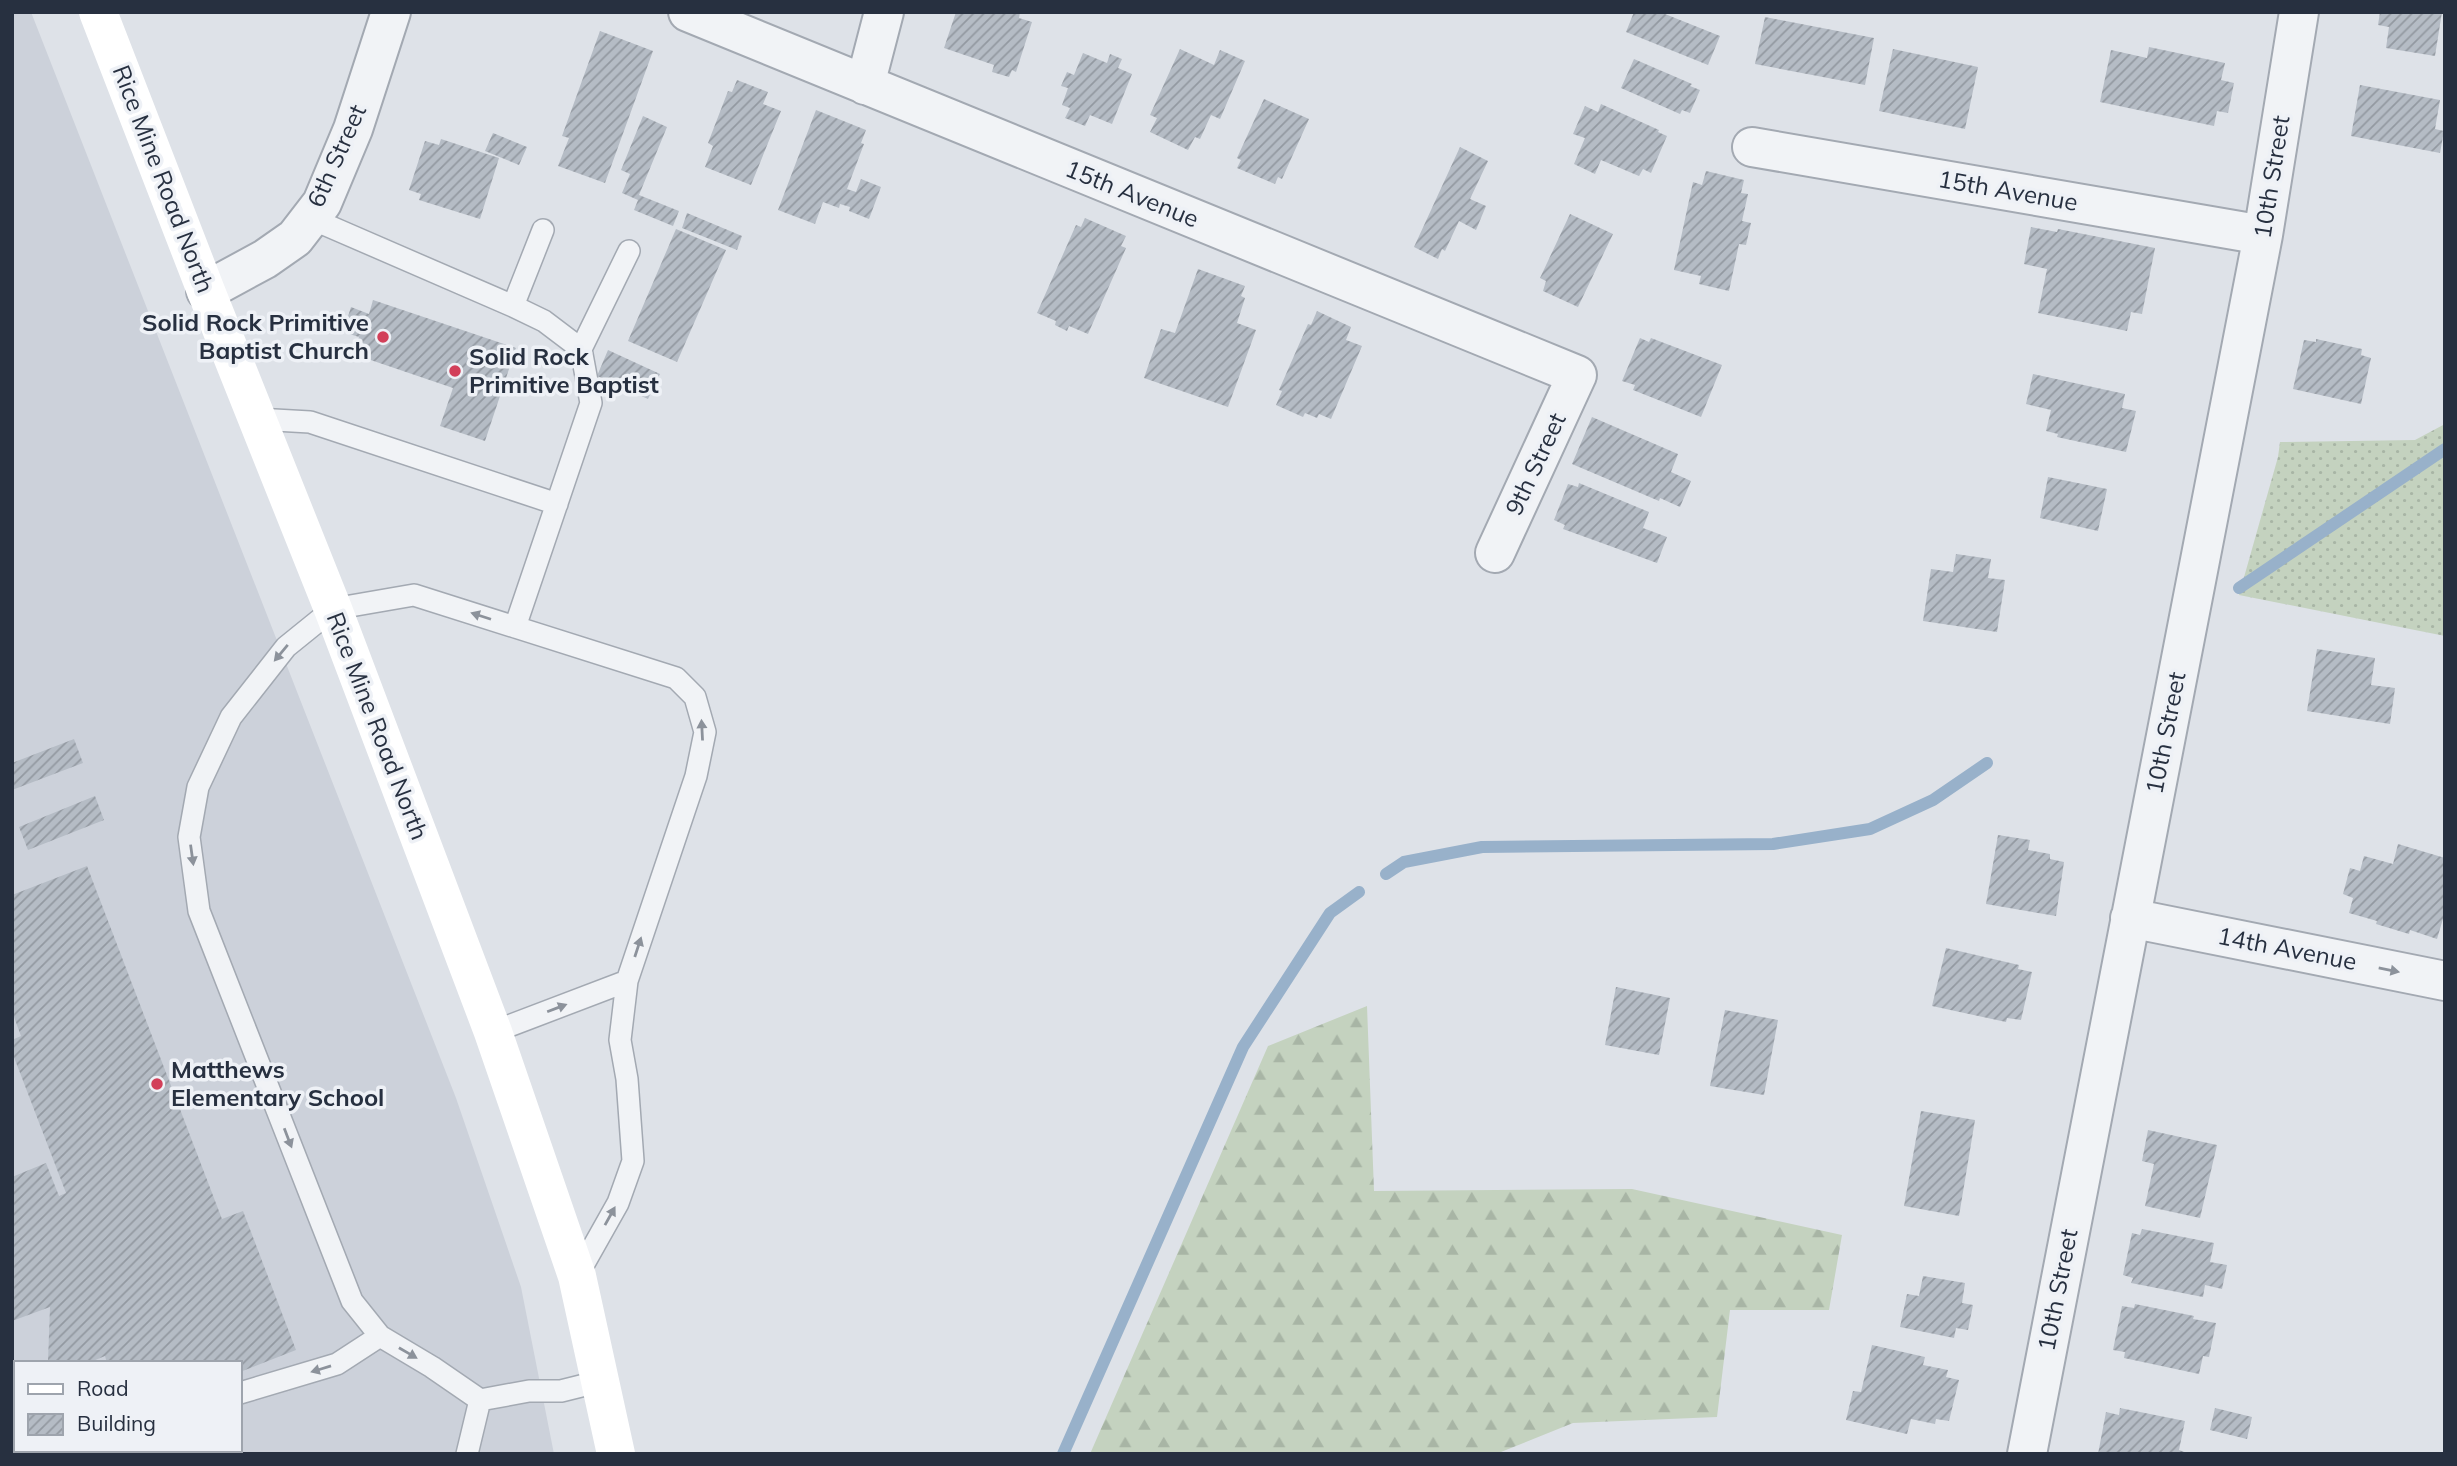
<svg xmlns="http://www.w3.org/2000/svg" width="2457" height="1466" viewBox="0 0 2457 1466" font-family="Mulish,sans-serif">
	<defs>
		<pattern id="grass-dots" width="8" height="8" patternUnits="userSpaceOnUse" patternTransform="scale(1.75)"><rect width="8" height="8" fill="#c4d2bf"/><path d="M2 2h.1M6 6h.1" fill="none" stroke="#a8b5a5" stroke-width="1.8" stroke-linecap="round"/></pattern>
		<pattern id="forest-firs" width="22" height="20" patternUnits="userSpaceOnUse" patternTransform="scale(1.75)"><rect width="22" height="20" fill="#c4d2bf"/><path d="M5 1l3.5 6h-7zM16 11l3.5 6h-7z" fill="#a8b5a5"/></pattern>
		<pattern id="building-hatch" width="6" height="6" patternUnits="userSpaceOnUse" patternTransform="scale(1.75)"><rect width="6" height="6" fill="#b5bcc5"/><path d="M-1 1l2-2M0 6l6-6M5 7l2-2" fill="none" stroke="#9399a1"/></pattern>
	</defs>
	<rect width="100%" height="100%" fill="#dee2e8"/>
	<path fill="#ccd1da" fill-rule="evenodd" d="M12 12H31L456 1098 521 1287 554 1454H12ZM16 1363H240V1450H16Z"/>
	<path fill="url(#grass-dots)" d="M2445 424V636L2239 595 2278 457 2280 442 2415 440Z"/>
	<path fill="url(#forest-firs)" d="M1367 1006 1374 1191 1632 1189 1842 1235 1829 1310H1730L1717 1417 1573 1423 1496 1454H1090L1268 1046Z"/>
	<g fill="none" stroke-linecap="round" stroke-linejoin="round">
		<path stroke="#98b1ca" stroke-width="12" d="M2239 588 2445 449
			M1386 874 1404 862 1482 847 1773 844 1870 829 1933 800 1987 763
			M1063 1454 1243 1047 1330 913 1359 892"/>
	</g>
	<path fill="url(#building-hatch)" d="M956 12H1020L1019 18 1032 22 1016 72 1012 70 1009 77 992 72 994 65 944 48Z
		M1634 12H1660L1720 36 1708 65 1626 32Z
		M2380 12H2442L2435 56 2386 48 2389 27 2378 25Z
		M1765 17 1874 38 1865 85 1755 64Z
		M600 31 653 51 605 183 558 166 569 138 562 136Z
		M2149 47 2225 63 2221 80 2234 83 2228 113 2217 111 2214 126 2100 102 2111 50 2147 58Z
		M1180 49 1214 65 1220 50 1245 61 1220 119 1211 115 1200 139 1195 137 1188 150 1150 132 1157 118 1150 115Z
		M1893 49 1978 67 1965 129 1879 111Z
		M1083 53 1107 63 1110 54 1122 59 1118 68 1132 74 1112 124 1090 115 1085 126 1065 118 1070 108 1062 105 1068 88 1061 86 1067 72 1074 75Z
		M1634 59 1692 84 1690 86 1700 90 1690 113 1682 110 1680 114 1621 88Z
		M737 80 768 92 763 104 781 111 751 185 705 167 713 146 708 143 728 91 732 92Z
		M2360 85 2440 100 2435 129 2444 131 2440 153 2351 136Z
		M1264 99 1309 119 1282 179 1278 177 1275 184 1237 168 1241 160 1237 158Z
		M1601 104 1659 130 1658 132 1667 136 1651 173 1643 169 1639 176 1601 160 1595 174 1574 164 1585 138 1573 134 1585 106 1598 112Z
		M816 110 866 130 861 143 864 144 847 189 856 192 861 179 881 187 869 219 849 211 850 207 840 204 839 208 823 202 815 224 778 210Z
		M643 116 667 127 639 195 679 211 673 226 634 210 638 200 622 193 630 174 621 170Z
		M493 133 527 147 519 165 485 151Z
		M441 139 499 158 480 219 419 200 421 194 409 190 425 141 439 145Z
		M1460 147 1488 161 1470 199 1486 206 1476 230 1459 221 1445 251 1442 249 1438 259 1414 247Z
		M1706 171 1744 180 1741 193 1748 194 1742 221 1751 223 1746 245 1739 244 1729 291 1699 284 1701 276 1674 270 1693 182 1702 185Z
		M687 213 742 236 737 250 682 228Z
		M1570 214 1613 234 1578 307 1543 291 1546 281 1540 278Z
		M1085 218 1126 236 1121 246 1126 248 1088 334 1069 326 1067 331 1055 325 1056 321 1037 313 1076 225 1081 227Z
		M2031 227 2057 232 2058 229 2155 248 2142 314 2131 312 2127 331 2038 313 2047 269 2024 264Z
		M676 229 726 250 677 362 628 341Z
		M1198 269 1245 286 1241 296 1245 298 1237 323 1256 330 1228 407 1144 378 1161 329 1175 333Z
		M373 300 516 348 485 441 440 426 453 388 353 354 359 337 343 332 351 307 369 314Z
		M1317 311 1351 327 1346 340 1362 346 1331 419 1319 414 1317 418 1305 413 1303 417 1276 405 1282 391 1279 390 1308 324 1311 325Z
		M1640 338 1649 342 1651 338 1722 365 1701 417 1633 390 1635 385 1622 381Z
		M2316 339 2362 349 2361 355 2371 358 2361 404 2293 389 2304 340 2316 342Z
		M608 350 660 374 648 399 597 376Z
		M2033 374 2125 394 2122 408 2136 411 2126 452 2057 437 2058 434 2046 431 2051 410 2026 404Z
		M1592 417 1678 454 1671 472 1691 481 1680 507 1660 498 1659 501 1572 464Z
		M2048 477 2107 489 2098 531 2040 518Z
		M1579 483 1649 512 1643 528 1667 537 1657 563 1563 529 1565 525 1554 520 1568 484 1578 487Z
		M1956 554 1991 559 1988 578 2005 580 1997 632 1923 621 1931 569 1953 572Z
		M2317 649 2375 658 2371 685 2395 688 2390 724 2307 711Z
		M74 739 83 763 12 790V763Z
		M95 796 104 820 28 850 19 827Z
		M1998 835 2030 840 2028 850 2050 854V859L2064 862 2056 916 1986 904Z
		M2398 844 2445 858V912L2437 939 2410 930 2409 934 2376 924 2377 921 2349 913 2353 898 2343 894 2350 868 2360 871 2364 856 2393 864Z
		M87 866 222 1219 243 1211 296 1350 240 1372V1363H107L105 1356 88 1363 48 1361 50 1307 12 1321V1177L46 1163 59 1196 66 1193 12 1052V1040L21 1036 14 1017 12 1018V895Z
		M1946 948 2019 965 2018 969 2032 972 2021 1020 2007 1018 2006 1022 1932 1006Z
		M1616 987 1670 998 1659 1055 1605 1045Z
		M1725 1010 1778 1020 1764 1095 1710 1086Z
		M1921 1111 1975 1120 1959 1216 1904 1206Z
		M2148 1130 2217 1145 2200 1218 2145 1206 2154 1164 2142 1161Z
		M2142 1229 2214 1243 2210 1262 2227 1265 2222 1289 2205 1285 2203 1297 2131 1283 2133 1278 2123 1275 2132 1233 2140 1235Z
		M1923 1276 1965 1283 1962 1303 1973 1305 1968 1330 1956 1328 1954 1338 1900 1327 1907 1294 1919 1296Z
		M2135 1304 2194 1316 2193 1319 2216 1323 2209 1357 2203 1356 2199 1374 2124 1358 2125 1352 2113 1350 2122 1306 2134 1308Z
		M1872 1345 1925 1357 1923 1365 1948 1370 1946 1377 1959 1380 1949 1421 1936 1419 1935 1424 1911 1419 1907 1434 1846 1420 1853 1391 1861 1392Z
		M2120 1408 2185 1421 2179 1450 2190 1454H2098L2106 1412 2119 1415Z
		M2215 1408 2252 1417 2247 1439 2210 1430Z"/>
	<g fill="none" stroke-linecap="round" stroke-linejoin="round">
		<defs>
			<path id="service" d="M310 218 513 306 544 321 581 349
				M513 306 543 230
				M257 419 310 422 557 504
				M515 627 591 403 581 349 629 251
				M493 1032 627 981
				M577 1276 618 1203 633 1161 627 1079 620 1040 627 981 696 776 705 732 695 697 676 678 414 595 333 609 286 647 231 717 198 787 189 837 199 911 352 1301 380 1336 432 1367 480 1400 529 1391H561L601 1381
				M240 1393 337 1364 380 1336
				M156 1454 158 1450
				M467 1454 480 1400"/>
			<path id="minor" d="M688 12 1577 375 1495 553
				M865 85 884 12
				M1752 147 2263 235
				M206 291 265 259 295 238 322 203 353 129 391 12
				M2130 918 2445 981
				M2027 1454 2263 235 2299 12"/>
		</defs>
		<use href="#service" stroke="#a3a9b2" stroke-width="24"/>
		<use href="#minor" stroke="#a3a9b2" stroke-width="42"/>
		<use href="#service" stroke="#f1f3f6" stroke-width="21"/>
		<use href="#minor" stroke="#f1f3f6" stroke-width="38"/>
		<path stroke="#fff" stroke-width="38" d="M98 12 206 291 333 609 493 1032 577 1276 616 1454"/>
	</g>
	<defs><path id="oneway-solid" d="M-6-.8H1V-3.2L6.5 0L1 3.2V.8H-6Z" transform="scale(1.75)"/></defs>
	<g fill="#8c929b">
		<use href="#oneway-solid" transform="translate(481 616) rotate(-162)"/>
		<use href="#oneway-solid" transform="translate(281 653) rotate(130)"/>
		<use href="#oneway-solid" transform="translate(702 730) rotate(-93)"/>
		<use href="#oneway-solid" transform="translate(192 855) rotate(82)"/>
		<use href="#oneway-solid" transform="translate(638 947) rotate(-72)"/>
		<use href="#oneway-solid" transform="translate(2389 970) rotate(11)"/>
		<use href="#oneway-solid" transform="translate(557 1008) rotate(-21)"/>
		<use href="#oneway-solid" transform="translate(288 1138) rotate(69)"/>
		<use href="#oneway-solid" transform="translate(610 1216) rotate(-61)"/>
		<use href="#oneway-solid" transform="translate(408 1353) rotate(30)"/>
		<use href="#oneway-solid" transform="translate(321 1369) rotate(163)"/>
	</g>
	<g fill="#d23f59" stroke="#eef1f6" stroke-width="2.5">
		<circle cx="383" cy="337" r="7"/>
		<circle cx="455" cy="371" r="7"/>
		<circle cx="157" cy="1084" r="7"/>
	</g>
	<g text-anchor="middle" stroke-width="7" stroke-linejoin="round" paint-order="stroke">
		<g font-size="24" fill="#273040" stroke="#eef1f6">
			<text transform="translate(337 156) rotate(-66)" y="8">6th Street</text>
			<text transform="translate(2272 177) rotate(-81)" y="8">10th Street</text>
			<text transform="translate(163 179) rotate(69)" y="8">Rice Mine Road North</text>
			<text transform="translate(2008 191) rotate(10)" y="8">15th Avenue</text>
			<text transform="translate(1132 194) rotate(22)" y="8">15th Avenue</text>
			<text transform="translate(1536 464) rotate(-65)" y="8">9th Street</text>
			<text transform="translate(377 726) rotate(69)" y="8">Rice Mine Road North</text>
			<text transform="translate(2166 733) rotate(-79)" y="8">10th Street</text>
			<text transform="translate(2287 949) rotate(11)" y="8">14th Avenue</text>
			<text transform="translate(2058 1290) rotate(-79)" y="8">10th Street</text>
		</g>
		<g font-size="24" font-weight="bold" fill="#273040" stroke="#eef1f6" text-anchor="start">
			<text x="369" y="331" text-anchor="end">Solid Rock Primitive<tspan x="369" dy="28">Baptist Church</tspan></text>
			<text x="469" y="365">Solid Rock<tspan x="469" dy="28">Primitive Baptist</tspan></text>
			<text x="171" y="1078">Matthews<tspan x="171" dy="28">Elementary School</tspan></text>
		</g>
	</g>
	<rect width="2457" height="1466" fill="none" stroke="#273040" stroke-width="28"/>
	<rect x="14" y="1361" width="228" height="91" fill="#eef1f6" stroke="#9ea4ad" stroke-width="2"/>
	<rect x="28" y="1384" width="35" height="10" fill="#ffffff" stroke="#9ea4ad" stroke-width="2"/>
	<text x="77" y="1396" font-size="21" fill="#273040">Road</text>
	<rect x="28" y="1414" width="35" height="21" fill="url(#building-hatch)" stroke="#9ea4ad" stroke-width="2"/>
	<text x="77" y="1431" font-size="21" fill="#273040">Building</text>
</svg>
